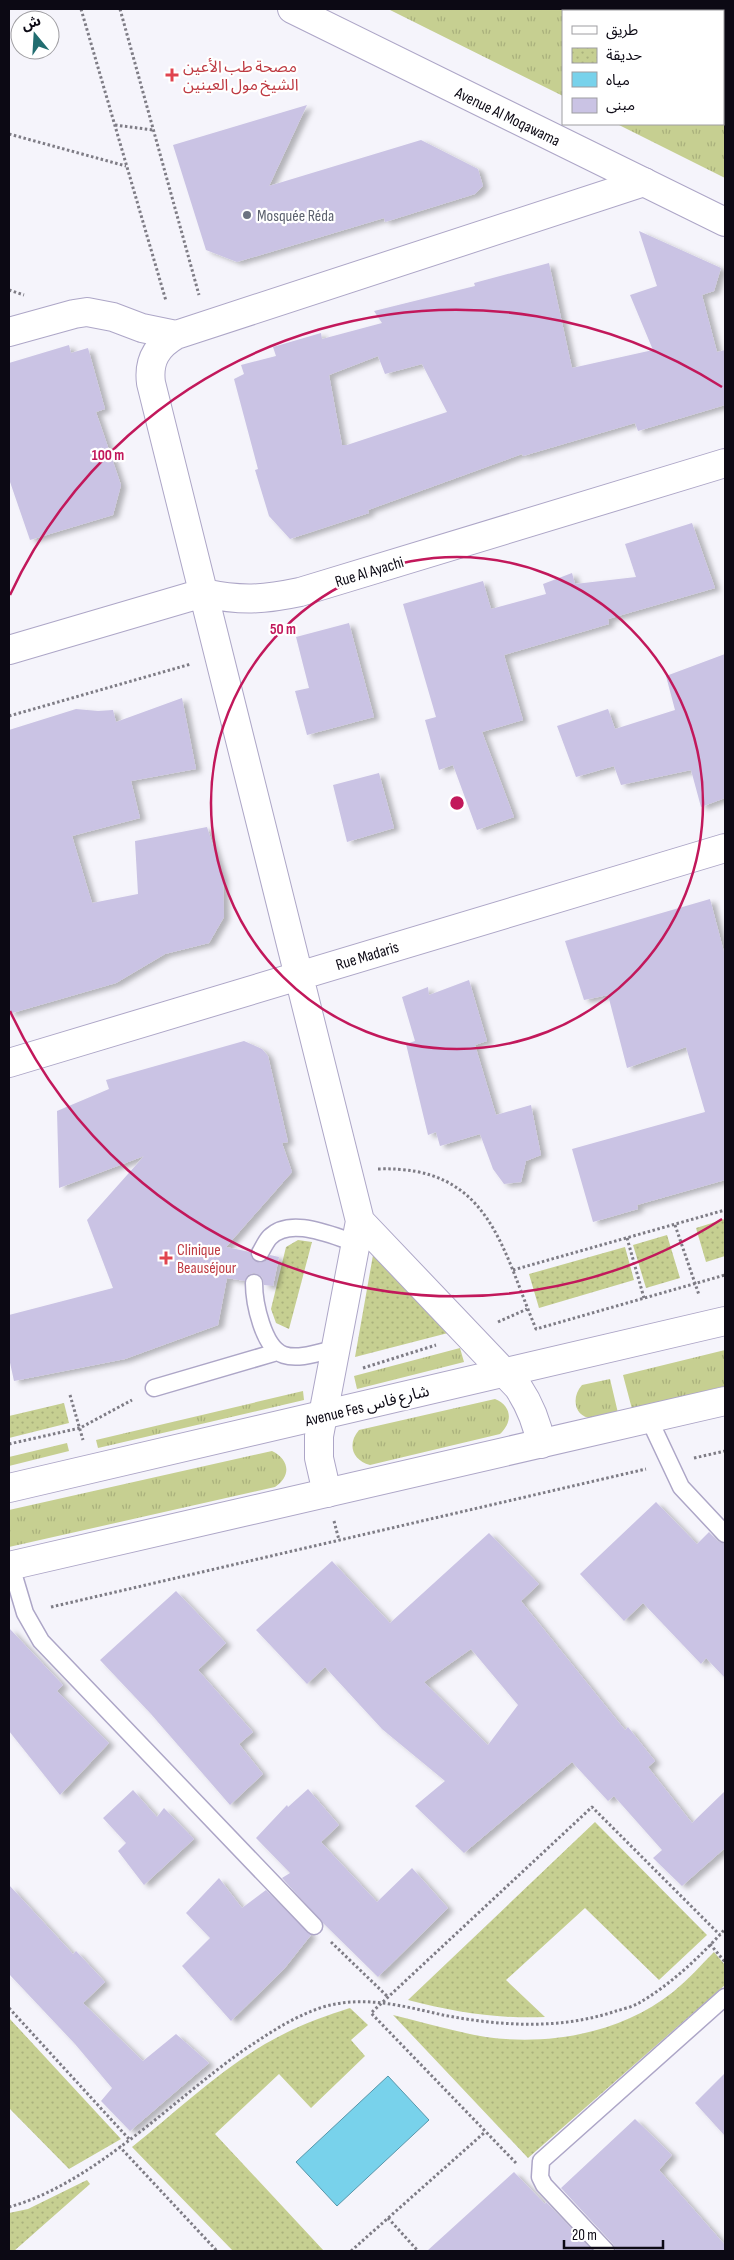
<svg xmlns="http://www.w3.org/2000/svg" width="734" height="2260" viewBox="0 0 734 2260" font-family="'Sofia Sans Condensed','Noto Sans Arabic',sans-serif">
	<defs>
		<pattern id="grass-tufts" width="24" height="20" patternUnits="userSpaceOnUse" patternTransform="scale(1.25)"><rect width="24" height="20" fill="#c6cf91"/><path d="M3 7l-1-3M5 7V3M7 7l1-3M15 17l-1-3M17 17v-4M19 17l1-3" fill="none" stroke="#a9b07c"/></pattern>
		<pattern id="park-dots" width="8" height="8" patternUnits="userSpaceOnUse" patternTransform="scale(1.25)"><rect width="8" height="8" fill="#c6cf91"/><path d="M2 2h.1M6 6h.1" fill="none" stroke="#a9b07c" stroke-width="1.8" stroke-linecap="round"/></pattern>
		<filter id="shadow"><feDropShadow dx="5.5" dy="3" stdDeviation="2.5" flood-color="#0004"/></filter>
	</defs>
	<rect width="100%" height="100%" fill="#f5f4fb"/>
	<path fill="url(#grass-tufts)" d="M388 9H561L566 11H563V96Z
		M723 100 725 101V178L617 124H723Z
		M460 1348 464 1362 357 1389 354 1376Z
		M725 1350V1386L632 1409 623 1375Z
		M610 1379 618 1413C611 1414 602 1418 595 1418 575 1420 570 1398 582 1385Z
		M303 1391 304 1400 98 1448 96 1440Z
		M495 1399C512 1406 513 1422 500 1434L370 1465C352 1460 347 1444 359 1430Z
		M67 1443 69 1451 9 1466V1457Z
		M272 1451C289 1459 292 1476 275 1487L9 1547V1510Z"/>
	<path fill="url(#park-dots)" d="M725 1219V1256L706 1262 696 1228Z
		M667 1235 680 1278 646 1288 633 1245Z
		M298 1240 312 1242 289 1329 276 1323 271 1309 286 1247Z
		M625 1247 634 1280 539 1308 529 1274Z
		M373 1255 448 1333 355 1357Z
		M64 1403 69 1423 9 1438V1416Z
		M595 1822 707 1935 659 1980 585 1908 506 1980 545 2017C497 2019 454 2012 408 2000Z
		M714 1952 725 1965V1985L528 2158 393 2015C423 2022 455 2032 486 2037 549 2046 622 2033 673 1992 688 1980 701 1965 714 1952Z
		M350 2008 368 2025 351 2040 365 2056 311 2108 279 2074 215 2134 324 2251H233L132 2147C177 2111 226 2064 276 2038 300 2025 325 2016 350 2008Z
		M9 2018 121 2139 69 2169 9 2108Z
		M87 2180 90 2184 14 2251 9 2250V2213L28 2209Z"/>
	<path fill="#78d2eb" stroke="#5896aa" d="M388 2076 429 2120 337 2206 296 2162Z"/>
	<path fill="#cac3e4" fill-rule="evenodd" filter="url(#shadow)" d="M307 105 269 186 421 140 478 169 483 186 475 194 385 222 384 218 237 262 206 250 173 145Z
		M639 231 721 268 714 291 702 295 717 352 725 350V405L638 431 635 423 523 456 522 454 368 510 369 513 290 539 269 516 255 470 258 469 234 379 244 374 241 365 276 356 273 347 321 333 322 339 382 323 374 311 475 286 474 283 549 263 572 368 653 350 630 295 657 286ZM378 356 385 374 422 364 447 412 347 445H342L329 375Z
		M69 345 71 353 88 348 105 409 96 412 121 485 113 515 30 540 9 479V363Z
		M692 523 715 588 608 619 609 624 504 655 523 720 482 732 514 817 477 830 453 765 439 770 425 720 436 717 403 604 483 581 491 609 546 594 543 584 572 573 575 584 636 577 625 544Z
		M349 623 374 717 307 735 295 691 309 688 296 637Z
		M725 654V798L701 807 691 770 621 785 614 766 576 777 557 726 608 709 615 729 675 710 666 676Z
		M182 698 196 769 131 781 140 818 72 836 92 903 138 894 135 841 207 827 223 877 224 917 209 943 165 954 116 983 9 1014V730L76 709 98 711 113 710 116 722Z
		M379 773 394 828 347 842 333 785Z
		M710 899 725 956V1180L637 1205 638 1209 593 1222 572 1149 705 1112 686 1047 627 1068 608 995 584 1000 565 941Z
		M469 980 487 1041 475 1045 496 1115 531 1105 541 1155 526 1161 521 1182 504 1184 493 1169 480 1134 440 1146 436 1132 428 1135 406 1044 415 1041 402 997 428 987 429 995Z
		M244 1041 262 1049 268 1056 288 1142 282 1143 292 1172 226 1247 250 1252 252 1258 260 1263 265 1261 270 1255 279 1257 273 1286 264 1285 262 1277 254 1273 248 1275 245 1281 227 1278 218 1325 125 1359 14 1381 9 1358V1315L113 1288 87 1220 144 1156 59 1188 57 1111 109 1089 106 1080Z
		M656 1502 697 1544 709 1532 718 1541 725 1544V1678L706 1658 701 1664 643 1603 624 1621 580 1574Z
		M489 1533 539 1584 521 1601 625 1730 628 1727 655 1761 648 1767 692 1823 725 1791V1848L682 1886 653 1858 662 1850 614 1796 608 1801 572 1762 464 1853 415 1806 445 1781 382 1729 325 1667 307 1684 256 1630 332 1561 390 1623ZM471 1649 518 1705 488 1745 424 1682Z
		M176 1591 226 1643 198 1670 253 1732 239 1744 263 1774 230 1805 151 1714 100 1660Z
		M9 1628 63 1685 57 1691 109 1743 60 1795 9 1731Z
		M308 1789 339 1825 321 1842 377 1902 412 1868 448 1908 378 1977 324 1924 282 1878 290 1873 256 1838 287 1805 288 1807Z
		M133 1790 157 1817 164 1808 194 1839 144 1885 118 1851 126 1843 103 1818Z
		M219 1878 242 1908 266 1890 311 1935 284 1969 231 2021 182 1966 210 1938 186 1913Z
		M9 1885 73 1954 76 1951 105 1982 83 2003 143 2061 176 2034 209 2063 130 2131 101 2101 112 2088 75 2044 9 1974Z
		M725 2073V2136L695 2103Z
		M635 2119 672 2155 659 2170 725 2245V2251H616L613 2244 561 2188Z
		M514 2172 545 2204 546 2202 593 2251H427Z"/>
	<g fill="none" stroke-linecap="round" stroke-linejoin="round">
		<defs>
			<path id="service" d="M260 1253C263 1248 266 1241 270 1237 291 1216 332 1236 356 1243
				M254 1283C254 1302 263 1348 284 1355 299 1360 320 1352 334 1349
				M154 1388 277 1352
				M649 1419 681 1487 725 1534
				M11 1566 25 1613 41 1641 314 1926
				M606 2251 544 2185 540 2177 541 2161 725 1997"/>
			<path id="minor" d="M9 332 74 314 87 312 113 317 142 328 176 335
				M9 650 203 593C241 601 262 600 300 592L725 463
				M9 1063 725 848
				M360 1221 518 1387C530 1405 537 1422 541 1444
				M327 1493 319 1458V1436L360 1221 151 383C148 360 157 346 176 335L644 182"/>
			<path id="tertiary" d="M292 9 725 222"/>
			<path id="secondary" d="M9 1488 725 1321
				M9 1566 725 1401"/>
		</defs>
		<use href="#service" stroke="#ada6c7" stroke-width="19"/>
		<use href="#minor" stroke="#ada6c7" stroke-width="30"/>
		<use href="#tertiary" stroke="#ada6c7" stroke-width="30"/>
		<use href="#secondary" stroke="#ada6c7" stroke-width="30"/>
		<path stroke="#7e7c85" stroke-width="3" stroke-dasharray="2.5 2.5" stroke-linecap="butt" d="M81 9 166 301
			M120 9 199 295
			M571 9 576 11
			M723 95 725 96
			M115 125 153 130
			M9 134 126 166
			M9 290 24 295
			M9 716 191 664
			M378 1169C489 1165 501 1246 536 1329L725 1275
			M675 1225 699 1295
			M627 1238 644 1298
			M513 1270 725 1210
			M498 1322 527 1309
			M363 1368 436 1345
			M70 1395 83 1440
			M9 1444 80 1428 132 1400
			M694 1458 725 1451
			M334 1521 339 1540
			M51 1607 646 1469
			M331 1942 388 1997
			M710 1944 725 1962
			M9 2008 129 2139
			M119 2146 217 2251
			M516 2163 371 2013 592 1807 720 1935
			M9 2207C91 2185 171 2102 241 2052 268 2034 292 2017 323 2007 364 1995 403 2006 443 2015 500 2026 560 2030 616 2011 623 2009 632 2007 639 2003 670 1985 701 1956 725 1929
			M388 2218 418 2251
			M351 2251 485 2132"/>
		<use href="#service" stroke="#fff" stroke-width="16"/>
		<use href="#minor" stroke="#fff" stroke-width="28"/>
		<use href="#tertiary" stroke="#fff" stroke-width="28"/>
		<use href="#secondary" stroke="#fff" stroke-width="28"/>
	</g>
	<g fill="none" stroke="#c2185b" stroke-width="2.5">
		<circle cx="457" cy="803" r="246"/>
		<path d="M722 1219A493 493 0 0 1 10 1011M10 595A493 493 0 0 1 722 387"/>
	</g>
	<g fill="#e0444e" stroke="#fff" stroke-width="2">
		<path d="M169.5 67.5h5v5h5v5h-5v5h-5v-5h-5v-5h5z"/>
		<path d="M163.5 1250.5h5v5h5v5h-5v5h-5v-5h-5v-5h5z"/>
	</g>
	<circle fill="#6b7280" stroke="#fff" stroke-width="2" cx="247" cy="215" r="5"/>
	<g text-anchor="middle" stroke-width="4.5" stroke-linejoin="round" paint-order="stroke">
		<g font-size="16" fill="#be3a42" stroke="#fff" text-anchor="start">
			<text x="183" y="72">مصحة طب الأعين<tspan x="183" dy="18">الشيخ مول العينين</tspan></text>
			<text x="177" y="1255">Clinique<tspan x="177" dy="18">Beauséjour</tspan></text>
		</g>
		<g font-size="16" fill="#0c0914" stroke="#fff">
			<text transform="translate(508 116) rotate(26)" y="6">Avenue Al Moqawama</text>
			<text transform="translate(369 571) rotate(-17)" y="6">Rue Al Ayachi</text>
			<text transform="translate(367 955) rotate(-17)" y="6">Rue Madaris</text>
			<text transform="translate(367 1405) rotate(-14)" y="6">Avenue Fes شارع فاس</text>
		</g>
		<g font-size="16" fill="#5b616d" stroke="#fff" text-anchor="start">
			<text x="257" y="221">Mosquée Réda</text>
		</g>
	</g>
	<circle cx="457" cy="803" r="8" fill="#c2185b" stroke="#fff" stroke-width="2.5"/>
	<g font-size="15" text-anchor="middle" font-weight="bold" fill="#c2185b" stroke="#fff" stroke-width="4.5" stroke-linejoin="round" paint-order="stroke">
		<text x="108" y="460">100 m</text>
		<text x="283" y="634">50 m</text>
	</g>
	<rect width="734" height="2260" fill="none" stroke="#0c0914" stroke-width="20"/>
	<rect x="562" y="10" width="162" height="115" fill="#ffffff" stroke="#9e9da1"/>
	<rect x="572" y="26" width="25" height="8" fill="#ffffff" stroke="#9e9da1"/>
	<text x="606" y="35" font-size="15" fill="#0c0914">طريق</text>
	<rect x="572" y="48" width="25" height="15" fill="url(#park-dots)" stroke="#9e9da1"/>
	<text x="606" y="60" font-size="15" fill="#0c0914">حديقة</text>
	<rect x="572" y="72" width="25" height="15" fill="#78d2eb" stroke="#9e9da1"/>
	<text x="606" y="85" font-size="15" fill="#0c0914">مياه</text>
	<rect x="572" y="98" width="25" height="15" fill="#cac3e4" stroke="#9e9da1"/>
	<text x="606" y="110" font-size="15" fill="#0c0914">مبنى</text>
	<g transform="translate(35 35) rotate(342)"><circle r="24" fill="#ffffff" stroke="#9e9da1"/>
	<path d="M0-4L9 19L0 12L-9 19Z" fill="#216d70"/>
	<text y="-8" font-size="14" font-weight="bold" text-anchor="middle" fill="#0c0914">ش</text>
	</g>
	<path d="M564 2240v8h99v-8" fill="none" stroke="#0c0914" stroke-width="2.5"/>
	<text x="572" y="2240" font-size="15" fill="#0c0914" stroke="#ffffff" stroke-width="4" paint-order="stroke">20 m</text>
</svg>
